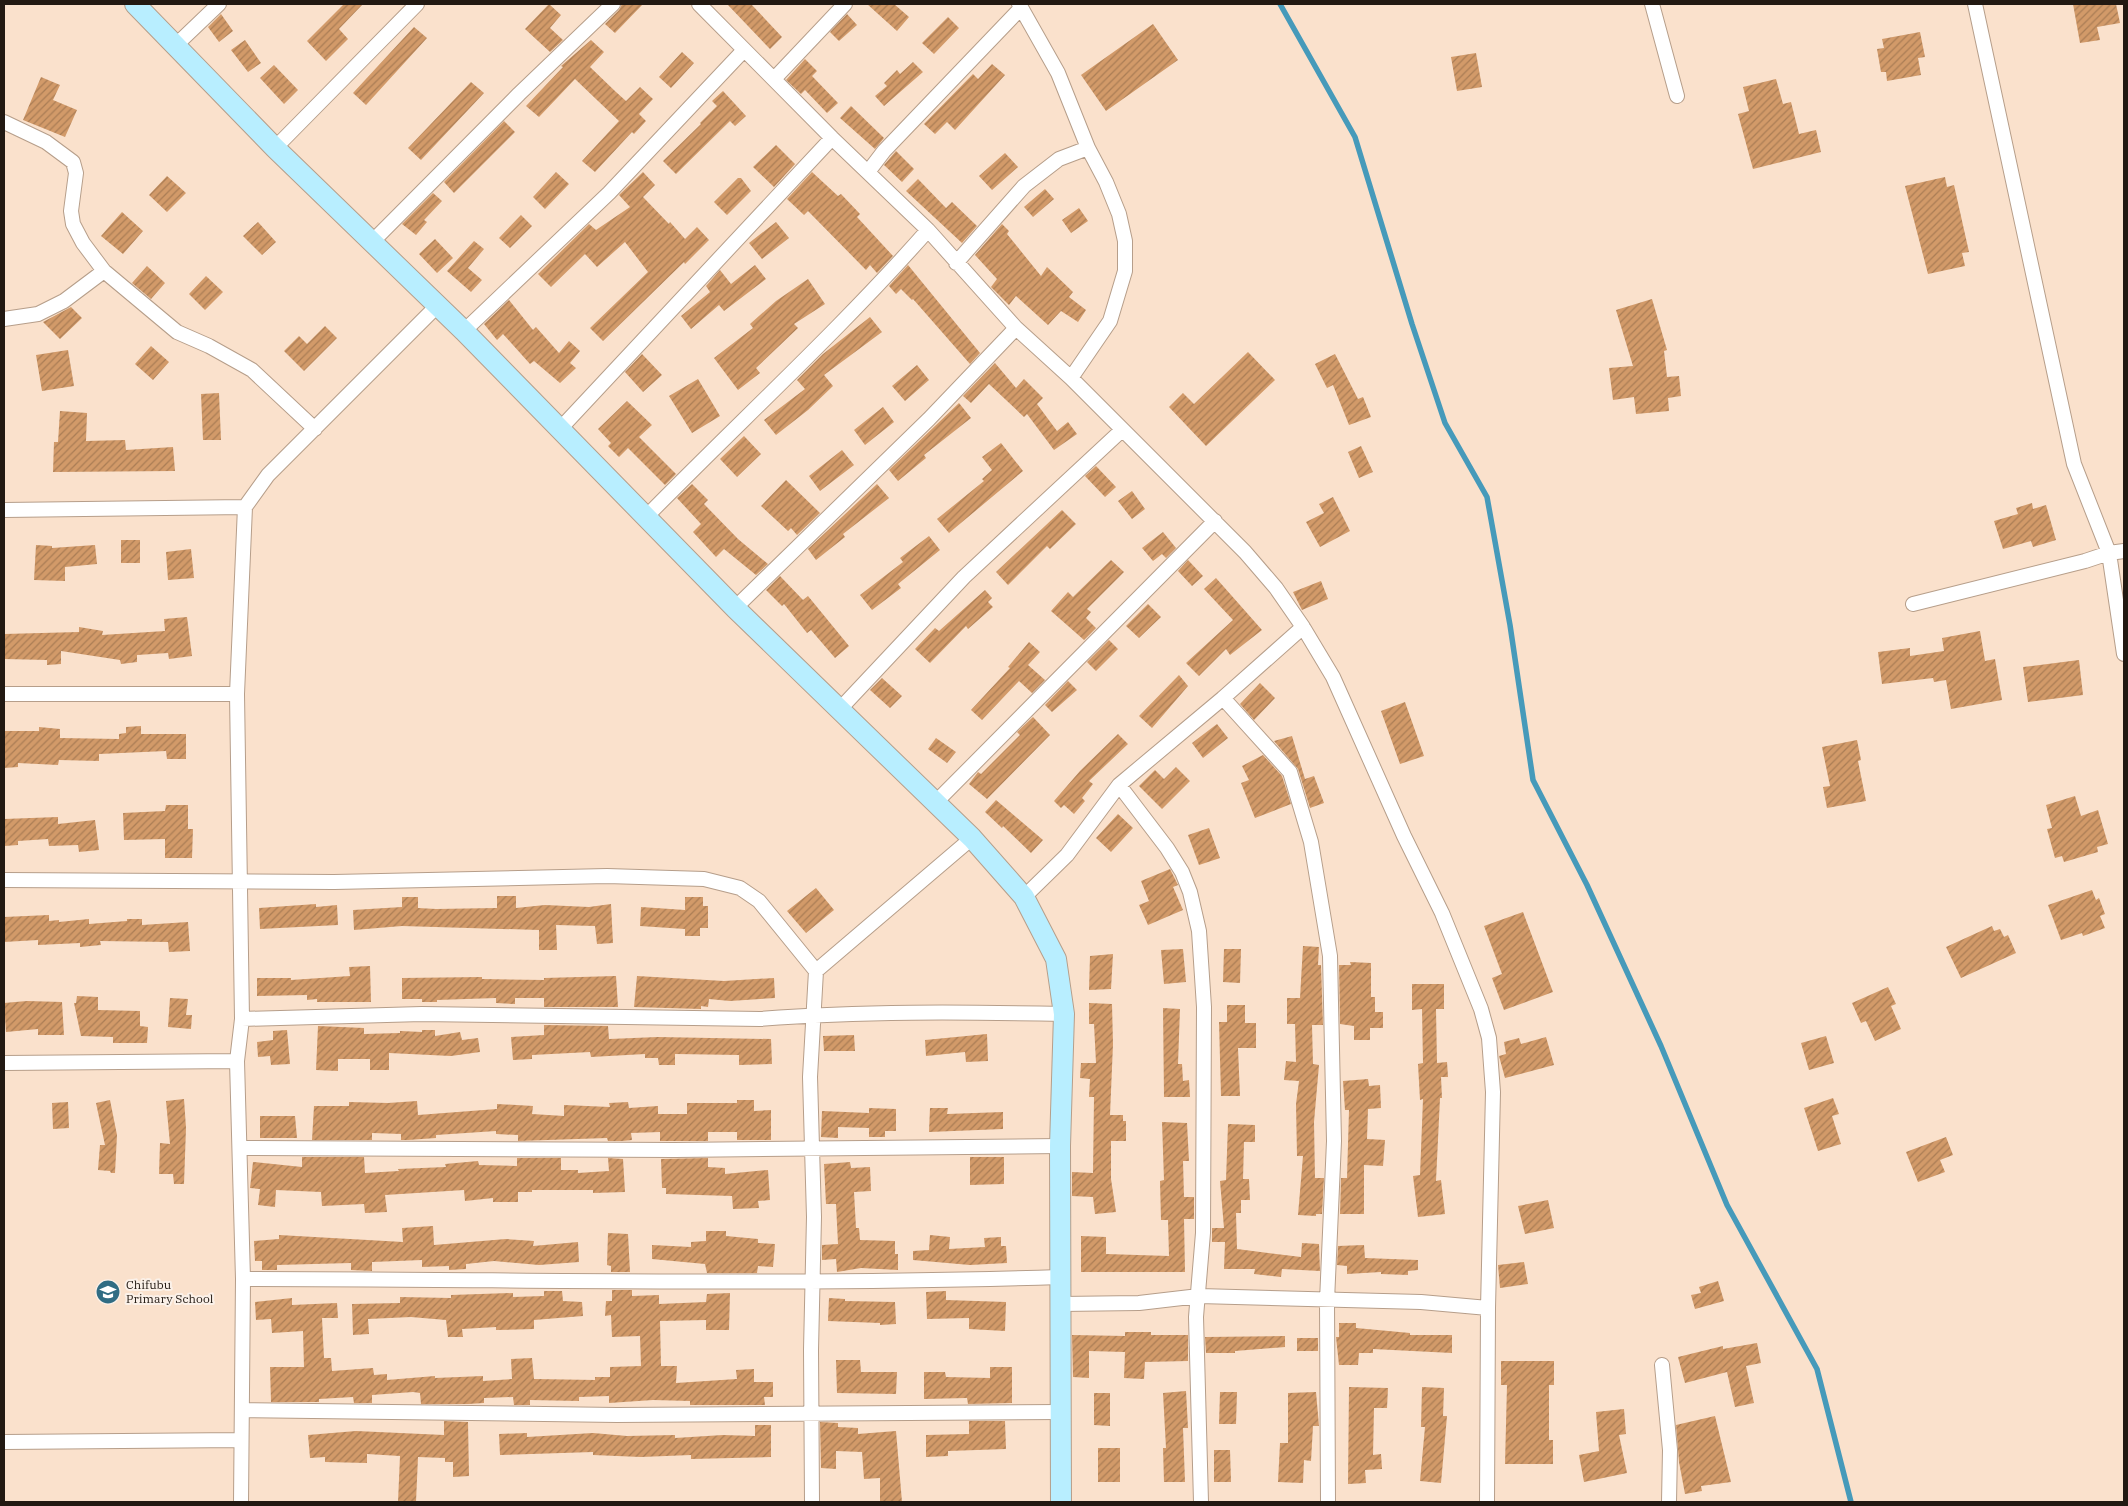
<svg xmlns="http://www.w3.org/2000/svg" width="2128" height="1506" viewBox="0 0 2128 1506" font-family="'IBM Plex Serif',serif">
	<defs>
		<pattern id="building-hatch" width="6" height="6" patternUnits="userSpaceOnUse" patternTransform="scale(1.25)"><rect width="6" height="6" fill="#d29a69"/><path d="M-1 1l2-2M0 6l6-6M5 7l2-2" fill="none" stroke="#aa7d55"/></pattern>
	</defs>
	<rect width="100%" height="100%" fill="#fae1cc"/>
	<g fill="none" stroke-linecap="round" stroke-linejoin="round">
		<path stroke="#469aba" stroke-width="5.5" d="M1280 4 1355 137 1412 324 1445 423 1487 497 1510 625 1533 780 1587 885 1661 1046 1727 1205 1817 1369 1851 1502"/>
	</g>
	<path fill="url(#building-hatch)" d="M344 4H363L339 29 348 39 326 61 307 41Z
		M549 4 561 15 550 28 563 40 550 52 525 29Z
		M622 4H643L615 33 605 24 619 10Z
		M727 4H751L782 37 770 49Z
		M867 4H894L909 17 897 31Z
		M2073 4H2116L2120 23 2097 27 2100 40 2080 43Z
		M221 14 233 31 219 42 208 27Z
		M847 14 857 25 839 41 830 32Z
		M948 17 959 28 934 54 922 43Z
		M1153 24 1178 60 1106 111 1081 75Z
		M414 27 427 38 366 105 353 93Z
		M1920 32 1925 57 1918 58 1921 75 1887 81 1886 72H1881L1877 49 1884 48 1882 39Z
		M245 40 261 63 248 72 231 50Z
		M591 40 604 52 590 67 616 92 626 101 640 87 653 99 639 114 646 121 634 134 632 132 595 172 582 161 619 121 575 79 539 117 526 106 563 67 561 66Z
		M682 52 694 63 671 88 659 77Z
		M1476 53 1482 87 1457 91 1451 57Z
		M805 59 817 71 812 76 838 103 827 113 805 90 801 94 786 80Z
		M913 62 923 72 884 106 875 96 887 86 884 83 897 70 900 74Z
		M992 64 1005 75 955 130 947 122 935 134 924 124 973 74 978 79Z
		M274 65 298 90 284 104 260 78Z
		M41 77 60 85 53 100 77 110 65 137 23 120Z
		M1776 79 1783 104 1791 102 1799 134 1816 130 1821 152 1753 169 1738 114 1749 111 1743 87Z
		M471 82 484 93 421 160 408 148Z
		M723 91 746 116 735 126 730 121 676 174 663 161 701 124 700 123 717 106 712 101Z
		M851 106 884 138 875 149 840 118Z
		M504 121 515 132 454 193 444 182Z
		M776 145 795 164 774 187 753 167Z
		M896 151 914 169 902 182 884 165Z
		M1005 153 1018 167 992 190 979 176Z
		M556 172 569 184 545 209 533 197Z
		M643 172 655 185 643 197 669 224 670 222 685 239 697 227 709 240 685 264 684 262 603 341 590 328 648 272 625 242 597 267 585 254 551 287 538 274 589 224 596 230 630 207 619 195Z
		M812 172 838 196 841 194 860 214 857 217 893 256 877 273 870 265 866 270 808 211 804 215 787 199Z
		M167 176 186 193 167 212 149 195Z
		M1945 177 1947 187 1954 185 1969 252 1962 253 1965 266 1928 274 1905 186Z
		M738 178H741L751 191 727 215 714 202Z
		M918 179 946 208 952 202 977 226 962 243 906 191Z
		M1045 189 1054 199 1033 217 1024 207Z
		M433 193 442 201 424 220 427 222 416 235 402 224Z
		M1079 208 1088 221 1071 233 1062 220Z
		M122 212 143 231 123 254 101 236Z
		M521 215 532 226 510 248 499 238Z
		M258 222 276 242 262 255 243 236Z
		M776 222 789 238 762 259 749 243Z
		M1002 224 1009 231 1007 234 1041 276 1047 267 1073 292 1069 297 1086 310 1078 322 1061 311 1048 325 1016 296 1009 305 991 287 997 279 975 255Z
		M435 239 453 258 437 273 419 254Z
		M474 241 484 249 468 268 482 280 471 292 447 271Z
		M755 265 766 279 724 311 719 305 691 329 681 316 710 292 706 286 720 270 731 284Z
		M908 265 980 353 970 364 913 299 912 300 901 289 896 294 889 286Z
		M147 266 165 283 151 299 132 283Z
		M206 276 223 292 205 310 189 294Z
		M808 279 825 304 794 324 798 328 756 368 760 373 738 390 714 358 753 328 750 324 776 301Z
		M1652 299 1667 350 1664 351 1667 377 1679 376 1681 396 1668 398 1669 411 1636 414 1634 397 1613 400 1609 368 1633 366 1616 310Z
		M509 300 533 330 536 327 559 353 569 341 580 351 570 363 576 368 560 383 534 361 530 364 503 334 497 340 484 324Z
		M71 307 82 318 60 339 43 322Z
		M870 317 882 332 824 375 833 386 808 410 776 435 764 420 805 389 797 380 823 354Z
		M325 326 337 338 304 371 284 351 299 336 307 344Z
		M151 346 169 362 153 380 135 364Z
		M68 350 74 386 42 391 36 355Z
		M1248 352 1275 380 1206 446 1169 407 1183 393 1194 404Z
		M642 354 662 375 643 392 625 372Z
		M1335 354 1358 399 1363 397 1371 417 1349 425 1333 385 1327 388 1315 364Z
		M995 363 1016 388 1024 379 1043 398 1037 404 1057 431 1068 422 1077 434 1054 450 1027 414 1024 417 989 384 971 403 963 396Z
		M917 365 929 380 905 401 892 386Z
		M698 379 720 416 692 433 669 396Z
		M219 393 221 440H203L201 394Z
		M627 401 652 425 639 437 676 474 665 485 628 448 619 457 608 446 611 443 598 429Z
		M959 403 971 418 924 455 926 458 898 481 889 470Z
		M883 407 894 422 865 445 854 430Z
		M60 411 87 413 86 441 125 440 126 450 173 447 175 471 53 472 54 442H58Z
		M744 436 761 454 737 477 720 459Z
		M1001 443 1023 471 949 533 937 519 984 481 982 479 992 470 982 457Z
		M1361 446 1373 472 1359 478 1348 452Z
		M842 450 854 465 820 491 809 476Z
		M1096 466 1116 487 1105 497 1085 476Z
		M786 480 820 513 797 535 791 528 788 531 761 506Z
		M692 484 708 500 704 504 738 539 768 564 756 575 724 549 716 557 693 532 701 524 677 498Z
		M877 484 889 498 843 534 845 537 816 560 808 549Z
		M1132 491 1145 509 1132 519 1118 501Z
		M1333 497 1350 531 1320 547 1306 522 1324 513 1319 504Z
		M2032 503 2033 509 2046 505 2056 540 2033 547 2031 541 2003 549 1994 521 2018 514 2016 508Z
		M1062 510 1076 524 1050 549 1047 546 1008 585 996 572Z
		M1163 532 1176 548 1166 558 1162 554 1153 561 1142 548Z
		M929 536 940 550 898 584 901 588 872 610 860 595 903 562 900 558Z
		M121 540H140V563H121Z
		M36 545 52 546V548L95 545 97 564 65 567V581L34 580Z
		M191 549 194 578 168 580 166 552Z
		M1111 560 1124 572 1087 609 1091 612 1086 618 1096 628 1084 640 1051 611 1068 592 1073 597Z
		M1188 560 1203 576 1192 586 1178 571Z
		M780 576 803 600 808 596 849 646 835 658 811 630 807 633 784 604 782 606 766 590Z
		M1216 578 1262 630 1230 655 1226 649 1199 676 1186 663 1233 620 1204 589Z
		M1321 581 1328 599 1302 610 1293 592Z
		M985 590 992 598 988 602 993 607 968 629 966 626 930 663 915 649 935 628 939 631Z
		M1148 604 1161 617 1139 638 1126 626Z
		M187 617 192 656 169 659 168 653 137 655V662L121 664 120 660 61 651V664L47 665V660L4 659V634L79 632V627L103 631 102 635 165 631 164 619Z
		M1980 631 1985 661 1995 659 2002 700 1951 709 1946 680 1934 682 1933 678 1882 684 1878 652 1910 648V656L1944 651 1942 638Z
		M1109 640 1118 649 1096 671 1087 662Z
		M1029 642 1040 652 1028 665 1045 680 1032 693 1019 681 982 720 971 710 1010 668 1008 667Z
		M2079 660 2083 695 2028 702 2023 667Z
		M1179 675 1188 686 1152 728 1139 716Z
		M882 678 902 696 890 708 870 690Z
		M1068 681 1077 690 1052 712 1045 705Z
		M1260 683 1275 698 1254 720 1240 704Z
		M1405 702 1424 756 1400 764 1381 711Z
		M1033 717 1050 735 987 799 969 784 978 772 981 774 1020 735 1017 732Z
		M1217 724 1228 738 1203 758 1192 743Z
		M141 726V734H186V759H167L166 751 99 754V761L59 760 58 765 18 763V767L4 768V731H39V727L60 729V738L119 739V734L126 733V727Z
		M1118 734 1128 744 1089 781 1093 784 1082 798 1085 801 1074 814 1064 805 1061 808 1054 801 1080 771Z
		M1292 736 1305 779 1314 776 1324 803 1310 808 1298 769 1274 741Z
		M936 738 956 752 947 763 928 749Z
		M1857 740 1861 760 1858 761 1866 801 1827 808 1823 787 1830 786 1822 747Z
		M1263 755 1282 776 1291 804 1255 818 1241 783 1249 780 1242 766Z
		M1176 767 1190 781 1162 809 1139 786 1155 770 1164 779Z
		M2075 796 2081 816 2098 810 2108 844 2097 847 2098 852 2064 862 2062 856 2055 858 2047 829 2052 828 2046 805Z
		M996 800 1043 840 1031 853 1003 826 1002 828 985 812Z
		M166 805H188V829H193L192 858H165V839L124 840 123 813 165 811Z
		M1118 814 1133 828 1111 852 1096 838Z
		M58 817V824L95 820 99 850 79 852 78 845 49 846 48 839 18 841V845L4 846V819Z
		M1209 828 1220 858 1199 865 1188 835Z
		M1170 869 1178 885 1173 887 1183 910 1148 925 1139 905 1149 901 1141 881Z
		M816 888 834 910 806 933 787 911Z
		M2092 890 2096 900 2099 898 2105 914 2100 916 2105 928 2083 936 2082 933 2061 940 2048 905Z
		M497 896H516V908L545 905 589 907 611 904 613 943 597 944 595 926 556 925 557 950H539V930L402 926 354 930 353 910 402 907V897H418V908L436 909 497 908Z
		M685 897H703V906H708V928H700V936H685V929L640 926 641 907 685 910Z
		M316 904V907L337 905 338 925 260 929 259 908Z
		M1523 912 1553 992 1504 1010 1492 978 1502 974 1484 926Z
		M49 915V921L59 920V922L89 919V924L127 921V919H142V925L188 922 190 951 169 952 168 942 100 941 101 945 80 947V943L38 945V940L4 942V917Z
		M1992 926 1994 931 2000 929 2004 937 2008 935 2016 953 1961 978 1946 947Z
		M1303 946 1319 947 1318 965H1321L1323 1025H1312L1313 1064 1319 1065 1314 1122 1315 1178H1324L1322 1214H1316V1216L1298 1215 1303 1156H1297L1296 1104 1299 1081 1284 1080 1286 1061 1296 1062 1295 1024H1287V998H1300Z
		M1183 949 1186 982 1164 984 1161 950Z
		M1224 949H1241L1240 983 1223 982Z
		M1113 954 1111 989 1089 990 1090 956Z
		M1350 962 1371 963V997H1375V1012H1383V1028H1370V1040H1354V1026L1340 1024 1339 965H1351Z
		M370 966 371 1002H317V999L307 1000V995L257 996V978H291V980L350 976 349 967Z
		M616 976 618 1007H544V998H515V1004L496 1003V998L437 1000V1002H422V999H402V978L482 977V979L544 980V978Z
		M637 976 724 981 774 978 775 998 730 1001 709 999 708 1007 701 1006V1009L634 1007Z
		M1412 984H1444V1009H1436L1437 1063 1447 1062 1448 1077H1441L1442 1098H1440L1436 1181 1441 1180 1445 1214 1418 1217 1413 1176 1420 1175 1423 1099 1420 1100 1418 1064 1423 1063 1422 1009 1412 1010Z
		M1888 987 1896 1004 1891 1006 1901 1029 1875 1041 1866 1021 1861 1023 1852 1003Z
		M77 996 98 997V1010L140 1011V1026L148 1027 147 1043H113V1037L81 1036 74 1003H76Z
		M170 998 188 999 186 1015H192L191 1029 168 1027Z
		M27 1001 62 1002 64 1035H38V1029L6 1032 4 1003Z
		M1089 1003 1112 1004 1113 1044 1110 1115H1123V1121H1126V1141H1111V1179L1116 1212 1095 1214 1093 1197 1072 1196V1172L1093 1173 1094 1097H1089L1090 1079 1080 1078 1081 1063H1096L1094 1024H1089Z
		M1227 1005H1245V1023H1256V1048H1238L1240 1096H1221L1219 1022H1227Z
		M1163 1008 1180 1009 1178 1064H1182L1183 1081 1189 1080 1190 1097H1164Z
		M544 1025 608 1026 609 1039 658 1037 771 1039 772 1064 739 1065V1055L675 1054V1065H659L658 1058H645V1054L591 1057 590 1052 532 1055V1059L513 1060 511 1037 544 1035Z
		M318 1026 364 1028V1034L400 1033V1031L422 1032V1030H435V1036L460 1032 462 1040 478 1038 480 1052 451 1056 389 1053V1070H370V1059H338V1071L316 1070Z
		M287 1030 290 1064 271 1065 270 1056 258 1057 257 1042 273 1040V1031Z
		M987 1034 988 1061 966 1062 965 1052 926 1056 925 1040Z
		M854 1035 855 1051H824L823 1036Z
		M1826 1036 1834 1063 1809 1070 1801 1043Z
		M1546 1037 1554 1065 1505 1078 1499 1056 1506 1054 1504 1042 1519 1038 1521 1044Z
		M1368 1079 1369 1086 1380 1085 1381 1108 1368 1109 1367 1139 1385 1140 1383 1166 1364 1165V1214H1340L1341 1178H1347L1349 1110H1345L1343 1081Z
		M1833 1098 1839 1114 1832 1116 1841 1144 1818 1151 1804 1108Z
		M184 1099 186 1128 184 1184H174L173 1174H159L160 1143 170 1144 166 1101Z
		M110 1100 117 1135 115 1173H111L110 1171 98 1170 100 1145H105L96 1103Z
		M737 1100H754V1111L771 1110V1140H737V1132H708V1141H660V1132L631 1133 632 1140 622 1141H608L607 1138 518 1141V1135L496 1134V1131L436 1135V1138L408 1140H401V1134L372 1133V1140H312L314 1106H349V1102L388 1103 417 1101 418 1115 497 1109V1104L533 1106 532 1114 564 1116V1105L610 1107 609 1103 628 1102 629 1108 658 1106V1114H687V1103H737Z
		M68 1102 69 1128 53 1129 52 1103Z
		M869 1108 896 1109V1131H885V1137H869V1128L838 1127V1138L821 1137 822 1111 869 1113Z
		M930 1108H948L947 1114 1003 1112V1129L929 1132Z
		M260 1116H295L297 1138H260Z
		M1162 1122 1187 1123 1189 1161H1183L1184 1197H1194V1219H1184L1185 1272H1081V1236L1106 1237V1254L1169 1256 1168 1220H1161L1160 1181 1164 1180Z
		M1228 1124 1255 1125V1142H1244L1243 1179H1249L1250 1200H1241V1213H1236L1237 1249 1301 1257 1302 1243 1319 1244 1320 1271 1282 1269 1281 1277 1254 1274 1255 1269H1224L1225 1242H1212V1228H1224L1220 1181 1226 1180Z
		M1946 1137 1953 1155 1940 1160 1945 1172 1918 1182 1906 1152Z
		M302 1157H364L365 1173 399 1171 398 1169 446 1167 445 1164 478 1161 479 1165 517 1166V1158H561V1170H578V1173L609 1171 608 1158 623 1159 625 1192 593 1193V1190H532V1192H518V1202H493V1198L465 1201 464 1190 385 1195 387 1212 365 1213 364 1204 322 1206 321 1192 276 1190 275 1207 258 1205 260 1189 250 1188 253 1162 302 1167Z
		M970 1157H1004V1184L970 1185Z
		M708 1158V1167L725 1168V1174L768 1170 770 1200 758 1201 759 1208 733 1209 732 1196 666 1194V1188H662L661 1159Z
		M850 1162 851 1168 870 1167 871 1191 854 1192 856 1228H859L860 1240 895 1241V1254H898V1270L861 1268 837 1272 836 1259 822 1260V1245L838 1244 836 1204H826L824 1164Z
		M1548 1200 1554 1228 1525 1234 1518 1206Z
		M433 1226 434 1245 506 1239 534 1241 533 1246 578 1242 579 1262 539 1265 494 1261 466 1264V1269L449 1270V1266L422 1267V1260L372 1262V1271L351 1270V1263L277 1265V1270H262V1261H255L254 1241 279 1239V1235L403 1242 402 1228Z
		M706 1231H726V1236L758 1239V1243L775 1244 773 1267 758 1266 757 1273H707L705 1264 652 1259V1245L691 1247V1242L706 1241Z
		M608 1233 628 1234 630 1272H611V1266L607 1265Z
		M930 1235 950 1237 949 1249 985 1247 984 1238 1001 1237V1246H1006L1007 1263 970 1265 913 1260V1251L929 1250Z
		M1364 1245 1365 1258 1418 1260V1270L1408 1271V1275L1381 1274V1272L1347 1274V1266L1337 1265 1338 1246Z
		M1524 1262 1528 1284 1500 1288 1498 1265Z
		M1718 1281 1724 1301 1695 1309 1691 1295 1701 1293 1699 1287Z
		M612 1290H632V1296L659 1295V1304L706 1302 707 1294 730 1293 729 1330H706V1320L660 1321 661 1366H677L676 1383 737 1379 736 1370 754 1369V1382H773V1397H764L765 1405H690V1401L653 1400 609 1403V1396L579 1397V1401L530 1400V1405H514L513 1397 484 1398V1403L468 1404H421L420 1393 413 1392 372 1395V1403H354L353 1397 319 1399V1402H271L270 1367H304L303 1331 272 1333 271 1319 256 1320 255 1302 292 1298V1305L337 1303 338 1318H322L324 1358H331L332 1371 373 1368 374 1375 387 1374V1380L435 1376V1378L483 1376V1381L512 1379 511 1359 532 1358 534 1379 595 1380V1377H610V1367L641 1366 640 1336 612 1337 611 1315 605 1316 606 1301H612Z
		M544 1291H562L563 1301 582 1302 583 1316 534 1320V1329L496 1330V1327L462 1329 463 1337H448L446 1320 411 1317 368 1319 369 1334 353 1335 352 1304 400 1303V1297L451 1298V1295L513 1293V1297L544 1296Z
		M946 1291V1300L1006 1302 1005 1331 969 1329V1318L927 1319 926 1292Z
		M829 1298 845 1299V1301L895 1302 896 1324 880 1325V1323L828 1321Z
		M1339 1323H1356V1328L1410 1333V1335H1452V1353L1373 1349V1353H1359L1358 1365H1339L1336 1337H1339Z
		M1125 1332H1151V1335H1188V1361L1145 1362 1144 1379 1124 1378 1125 1352 1089 1351V1378L1073 1377 1072 1335 1125 1336Z
		M1285 1336V1347L1235 1351V1353H1206L1205 1337Z
		M1297 1338H1318V1351H1297Z
		M1757 1343 1761 1363 1746 1366 1754 1403 1735 1407 1727 1372 1685 1383 1678 1357 1723 1346V1349Z
		M836 1360H860L861 1372H897L896 1394 837 1393Z
		M1501 1361H1554V1385H1549V1440H1553V1464H1505L1507 1385H1501Z
		M990 1367H1012V1403L968 1404 967 1398 924 1399V1372H945L946 1377 990 1378Z
		M1349 1387 1388 1388 1387 1408H1374L1373 1455 1381 1454 1382 1469 1365 1470 1366 1483 1348 1484Z
		M1422 1387 1444 1388 1443 1416H1447L1441 1483 1420 1481 1425 1427H1421Z
		M1186 1391 1188 1428H1183L1185 1482H1164L1163 1448H1166L1163 1393Z
		M1220 1392H1237L1236 1424H1219Z
		M1316 1392 1319 1426H1313L1311 1461 1304 1460 1303 1483 1278 1482 1280 1443H1288V1393Z
		M1094 1393H1110V1426L1094 1425Z
		M1624 1409 1626 1434 1619 1435 1627 1473 1584 1482 1579 1455 1599 1451 1596 1412Z
		M1715 1416 1731 1482 1701 1486 1702 1491 1685 1494 1679 1462 1676 1425Z
		M444 1421 468 1422 469 1476 453 1477V1462H445V1458L418 1457 416 1502H398L400 1456 367 1454V1463L325 1462V1457L310 1458 308 1435 356 1431 444 1435Z
		M969 1421H1005L1006 1449 948 1451V1456L926 1457V1435L969 1434Z
		M820 1422 838 1423V1427L858 1428V1434L896 1431 902 1502H880V1478L864 1479 862 1452 836 1451V1469L821 1468Z
		M755 1425H771V1457L691 1459V1455L641 1457 593 1455V1452L500 1455 499 1434 527 1433V1437L593 1433 627 1436 675 1435V1438L723 1435 755 1436Z
		M1098 1448H1120V1482H1098Z
		M1214 1450H1230L1231 1482H1214Z"/>
	<g fill="none" stroke-linecap="round" stroke-linejoin="round">
		<defs>
			<path id="street" d="M699 4 832 138 928 230 1016 328 1071 378 1245 552 1276 588 1303 627 1333 677 1404 836 1442 913 1481 1009 1489 1038 1493 1092 1488 1308 1487 1502
				M1019 4 1058 73 1088 148 1106 182 1119 214 1125 241V271L1110 321 1071 378
				M1652 4 1677 96
				M1975 4 2074 464 2109 553 2124 654
				M175 46 219 4
				M774 79 845 4
				M4 122 46 142 73 162 76 173 71 211 73 224 83 243 104 271 177 332 209 346 252 370 315 429
				M275 148 417 4
				M868 172 884 151 1021 8
				M372 242 519 94 613 4
				M956 263 1024 186 1059 159 1088 148
				M4 319 38 314 64 301 104 271
				M464 331 609 193 744 50
				M559 430 832 138
				M4 510 245 507
				M645 518C739 422 839 331 928 230
				M1913 604 2085 561 2109 553 2124 551
				M735 608 929 419 1016 328
				M4 694H237
				M1223 698 1290 772 1311 842 1330 956 1334 1141 1327 1301 1328 1502
				M839 710 964 577 1122 430
				M1119 785 1167 848 1182 872 1190 892 1199 931 1204 1007 1203 1233 1196 1317 1201 1502
				M936 802 1215 521
				M4 880 334 882 607 876 704 879 740 888 759 901 816 971 810 1077 814 1217 811 1350 812 1502
				M1024 897 1067 855 1119 785 1223 698 1303 627
				M816 971 972 838
				M242 1019 422 1014 760 1019C861 1011 962 1012 1064 1014
				M4 1063 237 1061
				M241 1148 675 1150 1060 1146
				M243 1279C516 1279 788 1286 1060 1277
				M1061 1304 1139 1303 1199 1296 1421 1302 1488 1308
				M1662 1365 1670 1450 1669 1502
				M242 1410 617 1415 1062 1412
				M4 1442 240 1440
				M241 1502 243 1279 237 1061 242 1019 237 694 245 507 268 475 437 306"/>
			<path id="secondary" d="M135 4 275 148 464 331 735 608 972 838 1024 897 1056 959 1064 1014 1060 1146 1061 1502"/>
		</defs>
		<use href="#street" stroke="#b69e8a" stroke-width="16"/>
		<use href="#secondary" stroke="#b69e8a" stroke-width="22"/>
		<use href="#street" stroke="#fff" stroke-width="14"/>
		<use href="#secondary" stroke="#b8eeff" stroke-width="20"/>
	</g>
	<defs>
		<symbol id="school-disc" viewBox="-11 -11 22 22"><circle r="9.5" fill="#306c83" stroke="#fbf1e9"/><path d="M0-5L7-2L0 1L-7-2ZM-4 1L0 2.5L4 1V4Q0 6-4 4Z" fill="#fff"/></symbol>
	</defs>
	<g fill-rule="evenodd">
		<use href="#school-disc" x="94" y="1278" width="28" height="28"/>
	</g>
	<g text-anchor="middle" stroke-width="4" stroke-linejoin="round" paint-order="stroke">
		<g font-size="12" fill="#221912" stroke="#fbf1e9" text-anchor="start">
			<text x="126" y="1289">Chifubu<tspan x="126" dy="14">Primary School</tspan></text>
		</g>
	</g>
	<rect width="2128" height="1506" fill="none" stroke="#221912" stroke-width="10"/>
</svg>
